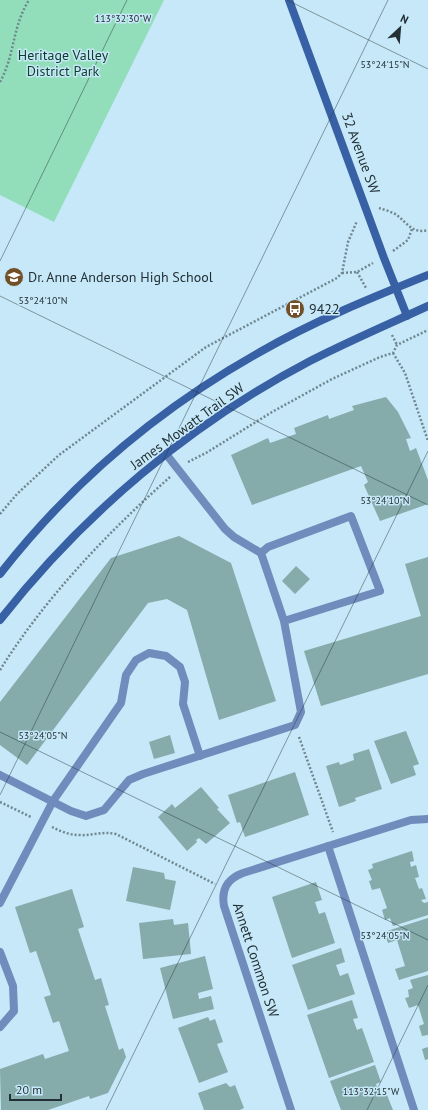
<svg xmlns="http://www.w3.org/2000/svg" width="428" height="1110" viewBox="0 0 428 1110" font-family="'PT Sans',sans-serif">
	<rect width="100%" height="100%" fill="#c6e8f8"/>
	<path fill="#92debb" d="M0 0H164L54 222 0 195Z"/>
	<path fill="#85abab" d="M386 397 398 412 411 438 406 439 410 451 416 448 428 480V504L380 521 364 485 368 482 361 466 252 505 231 455 268 438 270 443 296 434 294 428 328 415 329 419 354 410 352 406Z
		M179 536 231 563 276 701 219 720 187 610 167 599 148 603 27 765 0 745V702L111 558Z
		M428 557V674L321 706 304 651 421 616 405 564Z
		M296 566 310 579 295 594 282 581Z
		M406 731 419 764 413 766 416 775 391 784 374 741Z
		M170 735 175 753 154 759 149 742Z
		M369 749 382 789 355 798 356 801 339 807 326 766 339 762 340 765 354 760 353 754Z
		M295 772 309 815 245 837 240 822 237 823 228 795Z
		M201 787 219 808 217 809 230 823 206 844 199 838 196 840 197 842 187 851 158 817 172 804 175 808Z
		M412 851 414 861 410 862 411 867 416 865 419 877 415 878 419 889 422 888 426 899 421 900 424 903 428 902V915L393 926 390 918 385 920 382 910 387 908 380 888 372 890 369 881 372 880 368 870 373 868 372 864Z
		M133 867 164 873 165 879 176 881 170 910 126 901Z
		M316 882 322 900 315 902 319 914 325 912 335 943 292 958 272 897Z
		M72 889 84 927 78 929 95 980 101 978 109 1005 105 1006 119 1050 123 1048 126 1057 108 1093 90 1099 89 1096 48 1110H1L0 1069 43 1054 45 1059 69 1051 59 1021 53 1023 44 997 51 995 36 951 30 953 15 907Z
		M428 918V971L399 980 395 969 405 966 397 940 388 943 384 932Z
		M173 919 174 925 188 923 191 954 143 959 139 923Z
		M341 948 345 962 336 965 340 976 348 973 355 994 308 1010 292 965Z
		M205 956 213 989 198 993 199 999 211 996 214 1009 173 1019 160 968Z
		M428 975V1035L422 1036 419 1026 424 1024 418 1005 409 1008 405 998 409 997 408 990 413 988 410 980Z
		M352 1000 358 1018 353 1019 357 1030 362 1028 374 1062 329 1078 307 1015Z
		M208 1017 210 1021 215 1019 223 1042 217 1044 228 1072 199 1083 178 1028Z
		M428 1047V1059L425 1060 422 1049Z
		M375 1065 381 1082 376 1084 379 1094 387 1095 393 1110H341L330 1081Z
		M226 1083 230 1087 235 1085 244 1108 240 1110H204L198 1093Z"/>
	<g fill="none" stroke-linecap="round" stroke-linejoin="round">
		<path stroke="#708791" stroke-width="2.5" stroke-dasharray="2 2" stroke-linecap="butt" d="M0 82C15 55 12 27 29 0
			M379 208C385 210 393 212 398 216 408 224 413 234 428 230
			M393 251 408 240 412 229
			M357 272 366 288
			M342 273 357 272 373 263
			M392 335 397 345
			M393 353 405 373 428 441
			M188 462 206 453 272 412 332 379 380 357 393 353 397 345 428 330
			M0 514 17 494 59 455 206 347 337 278 342 273 348 242 357 221
			M0 670C45 598 107 533 170 477
			M299 737 333 832
			M0 802 31 817
			M52 827C60 831 69 835 79 835 92 836 102 831 116 834L215 884"/>
		<path stroke="#6f8cbc" stroke-width="8" d="M166 454 225 529 234 537 261 553
			M0 775 71 811 86 816 104 810 129 780 143 774 295 725 301 712 284 621 261 553 268 547 351 516 380 591 284 621
			M328 846 414 1110
			M0 903 53 801 121 703 126 675 136 660 149 653 166 656 180 667 185 682 183 704 200 756
			M0 952 13 986 14 1011 0 1027"/>
		<path stroke="#6f8cbc" stroke-width="8" d="M291 1110 224 906C221 889 227 879 243 873L411 820 428 819"/>
		<path stroke="#3861a5" stroke-width="8" d="M289 0 384 258 407 316
			M0 574C71 483 160 408 260 352 314 321 371 298 428 275
			M0 620C84 513 190 424 310 361 349 341 389 324 428 306"/>
	</g>
	<path fill="none" stroke="#233036" stroke-width="1" stroke-opacity="0.45" d="M287 0 428 69M0 261 127 0M0 296 428 505M0 732 428 940M0 795 388 0M106 1110 428 451M367 1110 428 985"/>
	<defs>
		<symbol id="school-disc" viewBox="-11 -11 22 22"><circle r="9.5" fill="#714f27" stroke="#c6e8f8"/><path d="M0-5L7-2L0 1L-7-2ZM-4 1L0 2.5L4 1V4Q0 6-4 4Z" fill="#fff"/></symbol>
		<symbol id="bus-disc" viewBox="-11 -11 22 22"><circle r="9.5" fill="#714f27" stroke="#c6e8f8"/><path d="M-5-6H5V4H4V6H2V4H-2V6H-4V4H-5ZM-3.5-4V0h7V-4ZM-3.5 1.2v1.5H-2V1.2ZM2 1.2v1.5H3.5V1.2Z" fill="#fff"/></symbol>
	</defs>
	<g fill-rule="evenodd">
		<use href="#school-disc" x="3" y="266" width="22" height="22"/>
		<use href="#bus-disc" x="284" y="298" width="22" height="22"/>
	</g>
	<g text-anchor="middle" stroke-width="3" stroke-linejoin="round" paint-order="stroke">
		<g font-size="14" fill="#0e3c2a" stroke="#c6e8f8">
			<text x="63" y="60">Heritage Valley<tspan x="63" dy="16">District Park</tspan></text>
		</g>
		<g font-size="14" fill="#233036" stroke="#c6e8f8">
			<text transform="translate(361 153) rotate(70)" y="5">32 Avenue SW</text>
			<text transform="translate(187 426) rotate(-36)" y="5">James Mowatt Trail SW</text>
			<text transform="translate(256 960) rotate(72)" y="5">Annett Common SW</text>
		</g>
		<g font-size="14" fill="#233036" stroke="#c6e8f8" text-anchor="start">
			<text x="28" y="282">Dr. Anne Anderson High School</text>
			<text x="309" y="314">9422</text>
		</g>
	</g>
	<g font-size="10" text-anchor="middle" fill="#233036" stroke="#c6e8f8" stroke-width="3" stroke-linejoin="round" paint-order="stroke">
		<text x="123" y="22">113°32'30"W</text>
		<text x="385" y="68">53°24'15"N</text>
		<text x="43" y="304">53°24'10"N</text>
		<text x="385" y="504">53°24'10"N</text>
		<text x="43" y="739">53°24'05"N</text>
		<text x="385" y="939">53°24'05"N</text>
		<text x="371" y="1095">113°32'15"W</text>
	</g>
	<g transform="translate(400 28) rotate(26)" stroke="#c6e8f8" stroke-width="3" paint-order="stroke">
	<path d="M0-3L7 15L0 10L-7 15Z" fill="#233036"/>
	<text y="-6" font-size="11" font-weight="bold" text-anchor="middle" fill="#233036">N</text>
	</g>
	<path d="M10 1094v6h51v-6" fill="none" stroke="#233036" stroke-width="2"/>
	<text x="16" y="1094" font-size="12" fill="#233036" stroke="#c6e8f8" stroke-width="3" paint-order="stroke">20 m</text>
</svg>
